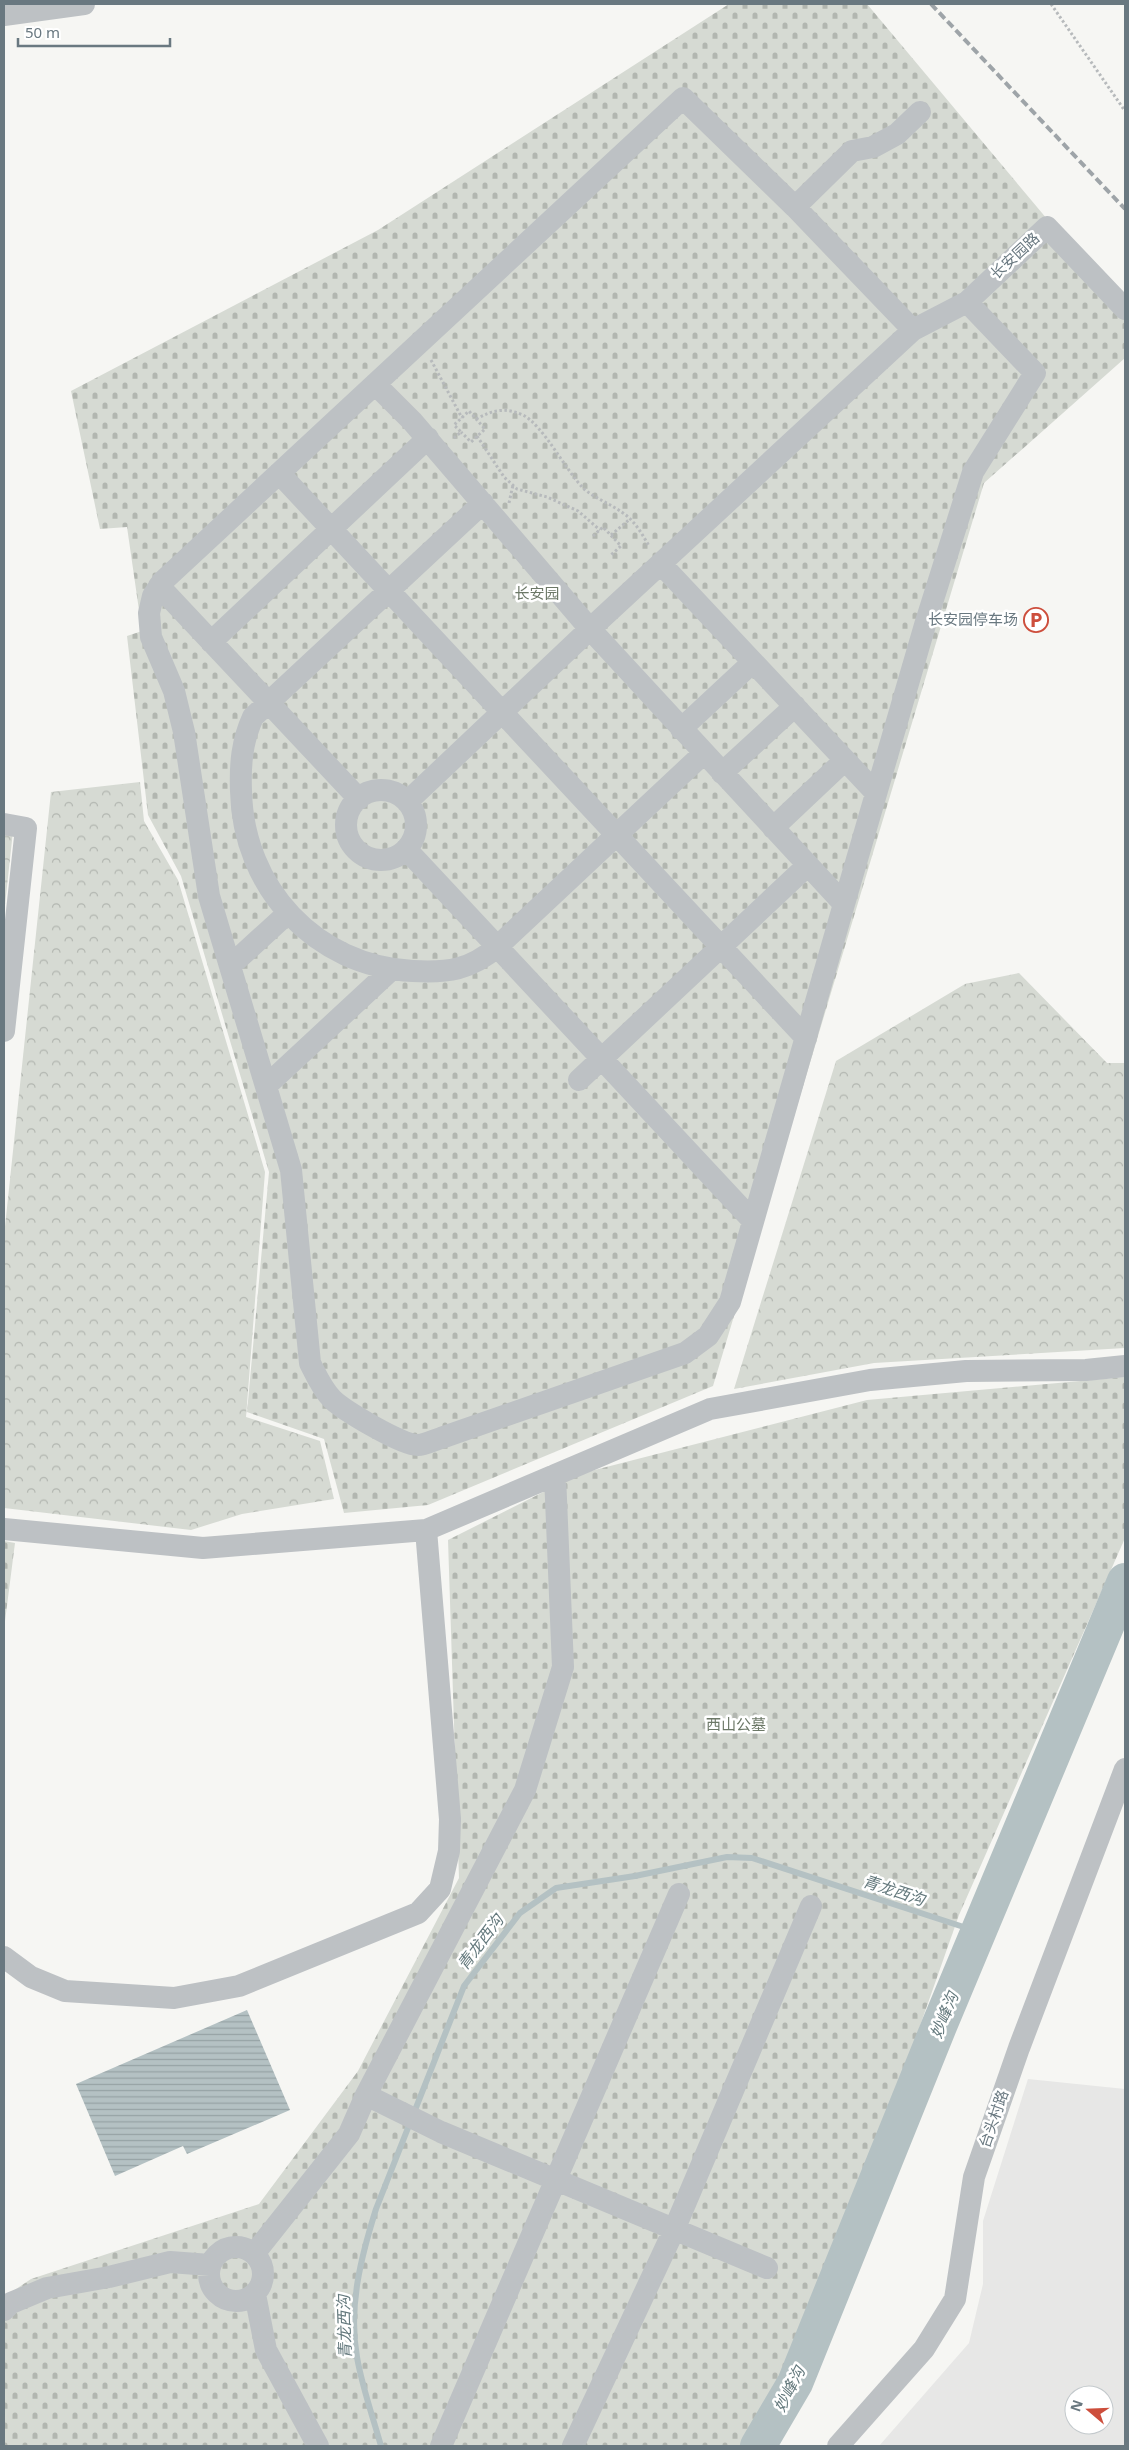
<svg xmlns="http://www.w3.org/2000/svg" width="1129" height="2450" viewBox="0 0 1129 2450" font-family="'Noto Sans','Noto Sans SC',sans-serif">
	<defs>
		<pattern id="forest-crowns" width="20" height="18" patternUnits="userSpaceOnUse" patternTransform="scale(1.25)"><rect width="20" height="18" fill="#d6dad3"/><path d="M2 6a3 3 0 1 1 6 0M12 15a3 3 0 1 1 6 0" fill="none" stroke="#b2b6b0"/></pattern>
		<pattern id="cemetery-stones" width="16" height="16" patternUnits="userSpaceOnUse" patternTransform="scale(1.25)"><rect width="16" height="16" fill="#d6dad3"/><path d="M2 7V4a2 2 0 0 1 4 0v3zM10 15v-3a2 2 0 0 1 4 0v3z" fill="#b2b6b0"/></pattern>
		<pattern id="water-rules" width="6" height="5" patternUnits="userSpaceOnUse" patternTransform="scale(1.25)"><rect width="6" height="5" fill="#b4c1c3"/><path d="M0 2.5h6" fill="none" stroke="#96a2a4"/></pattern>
	</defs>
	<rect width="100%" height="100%" fill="#f6f6f3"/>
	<path fill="#e7e7e6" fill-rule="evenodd" d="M1028 2079 1125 2089V2446H879L969 2343 983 2284V2221ZM1074 2395H1104V2425H1074Z"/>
	<path fill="url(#forest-crowns)" d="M140 782 144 821 178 880 265 1172 246 1417 320 1441 334 1499 242 1514 191 1530 4 1508V1236L51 792Z
		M4 830 13 831 4 914Z
		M1019 973 1107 1063H1125V1348L874 1363 734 1389 836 1061 965 984Z"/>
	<path fill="url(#cemetery-stones)" d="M729 4H867L1125 312V358L984 483 713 1386 428 1505 344 1513 324 1439 247 1412 269 1172 181 876 148 815 127 636 142 631 127 527 100 529 71 391 378 230Z
		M1125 1377V1538L959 1915 815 2324 746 2435 743 2446H4V2297L31 2279 259 2204 358 2071 459 1878 448 1540 579 1474 867 1400Z
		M4 1541 15 1543 4 1629Z"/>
	<path fill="url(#water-rules)" d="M247 2010 290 2110 187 2154 183 2146 115 2176 76 2084Z"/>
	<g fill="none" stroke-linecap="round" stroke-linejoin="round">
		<path stroke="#b4c1c3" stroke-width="6" d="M381 2446C373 2417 362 2387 357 2357 348 2307 361 2257 376 2209L464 1986 520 1913 556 1888 635 1876 727 1857 752 1858 979 1932"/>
		<path stroke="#b4c1c3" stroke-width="36" d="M758 2446 795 2383 939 2026 1125 1581"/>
		<path stroke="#b7babc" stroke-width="3" stroke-dasharray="2.5 2.5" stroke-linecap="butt" d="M1051 4 1125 111
			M431 360 462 418
			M476 419C493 410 505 407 523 415 543 425 566 471 584 489 596 499 611 504 623 513 635 521 642 534 649 546
			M477 436 504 477 517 489 547 497 578 511 600 530
			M454 438 461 432 454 425 469 411 485 429 471 442 461 432
			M509 503 513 485
			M611 535 630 519
			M593 536 603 527 621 546 611 555"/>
		<path stroke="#bdc1c4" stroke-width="22" d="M4 15 84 4
			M795 207 852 151 873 147 897 134 920 112
			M375 384 412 421 590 629 844 904 925 625 973 472 1035 373 967 302
			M279 473 806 1038
			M483 503 253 717C242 741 240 764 241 791 243 888 315 966 413 971 448 973 470 970 497 947L703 754
			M661 564 876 793
			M159 586 359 799
			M211 642 428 438
			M681 729 753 662
			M722 773 795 706
			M346 825a35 35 0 1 1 70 0a35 35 0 1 1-70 0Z
			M407 802 590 629 913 330 967 302 1047 227 1125 309
			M4 824 26 828 4 1031
			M773 828 845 760
			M406 849 753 1221
			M844 904 730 1302 708 1336 685 1353 441 1438C434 1440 425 1445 418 1445 403 1446 343 1410 332 1399 322 1389 316 1375 310 1363L291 1170 209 896 184 732 174 691 151 637 149 613 153 596 162 582 683 98 795 207 913 330
			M230 966 288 913
			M579 1080 808 865
			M266 1086 391 970
			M4 1529 203 1548 426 1530 710 1409 870 1380 966 1371 1086 1370 1125 1366
			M4 1957 31 1977 65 1991 174 1998 239 1986 418 1913 440 1889 449 1851 450 1819 426 1530
			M366 2095 441 2132 767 2268
			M209 2274a27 27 0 1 1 54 0a27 27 0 1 1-54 0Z
			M254 2254 349 2134 366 2095 525 1790 563 1667 555 1475
			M255 2294 266 2350 318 2446
			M4 2310 11 2303 47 2288 109 2277 170 2262 210 2265
			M441 2446 679 1894
			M573 2446 674 2230 811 1906
			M838 2446 924 2349 955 2299 974 2177 1019 2048 1125 1769"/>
		<path stroke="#9ea4a8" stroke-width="4" stroke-dasharray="8 4" stroke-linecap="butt" d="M931 4 1125 209"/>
	</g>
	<defs>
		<symbol id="parking-ring" viewBox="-11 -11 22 22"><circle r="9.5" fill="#fff" stroke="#cd4e3c" stroke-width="1.5"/><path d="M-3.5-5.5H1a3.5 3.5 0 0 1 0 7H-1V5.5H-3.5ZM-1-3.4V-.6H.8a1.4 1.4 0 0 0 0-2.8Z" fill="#cd4e3c"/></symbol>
	</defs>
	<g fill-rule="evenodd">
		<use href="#parking-ring" x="1022" y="606" width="28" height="28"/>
	</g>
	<g text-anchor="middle" stroke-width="5" stroke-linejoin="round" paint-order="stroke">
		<g font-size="15" fill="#697880" stroke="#fff">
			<text transform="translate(1015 256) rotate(-43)" y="5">长安园路</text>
			<text transform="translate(994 2119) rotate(-71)" y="5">台头村路</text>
		</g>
		<g font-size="15" fill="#6c7867" stroke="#fff">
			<text x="537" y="599">长安园</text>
			<text x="736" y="1730">西山公墓</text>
		</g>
		<g font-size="15" fill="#697880" stroke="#fff" text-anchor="end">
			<text x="1018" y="625">长安园停车场</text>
		</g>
		<g font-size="16" font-style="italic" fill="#64797d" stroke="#fff">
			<text transform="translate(894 1890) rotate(18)" y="6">青龙西沟</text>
			<text transform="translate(480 1942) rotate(-53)" y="6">青龙西沟</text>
			<text transform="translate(944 2015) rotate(-68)" y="6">妙峰沟</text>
			<text transform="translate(344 2327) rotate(-92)" y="6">青龙西沟</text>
			<text transform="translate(789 2389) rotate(-63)" y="6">妙峰沟</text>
		</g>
	</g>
	<rect width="1129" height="2450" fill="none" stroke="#697880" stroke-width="10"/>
	<g transform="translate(1089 2410) rotate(289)"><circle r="24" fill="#ffffff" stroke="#c3c9cc"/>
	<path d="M0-4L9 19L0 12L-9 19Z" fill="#cd4e3c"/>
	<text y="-8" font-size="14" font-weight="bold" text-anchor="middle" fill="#697880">N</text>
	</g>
	<path d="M18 38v8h152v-8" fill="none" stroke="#697880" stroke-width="2.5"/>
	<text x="25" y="38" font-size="15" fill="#697880" stroke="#ffffff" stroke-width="4" paint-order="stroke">50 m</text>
</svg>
